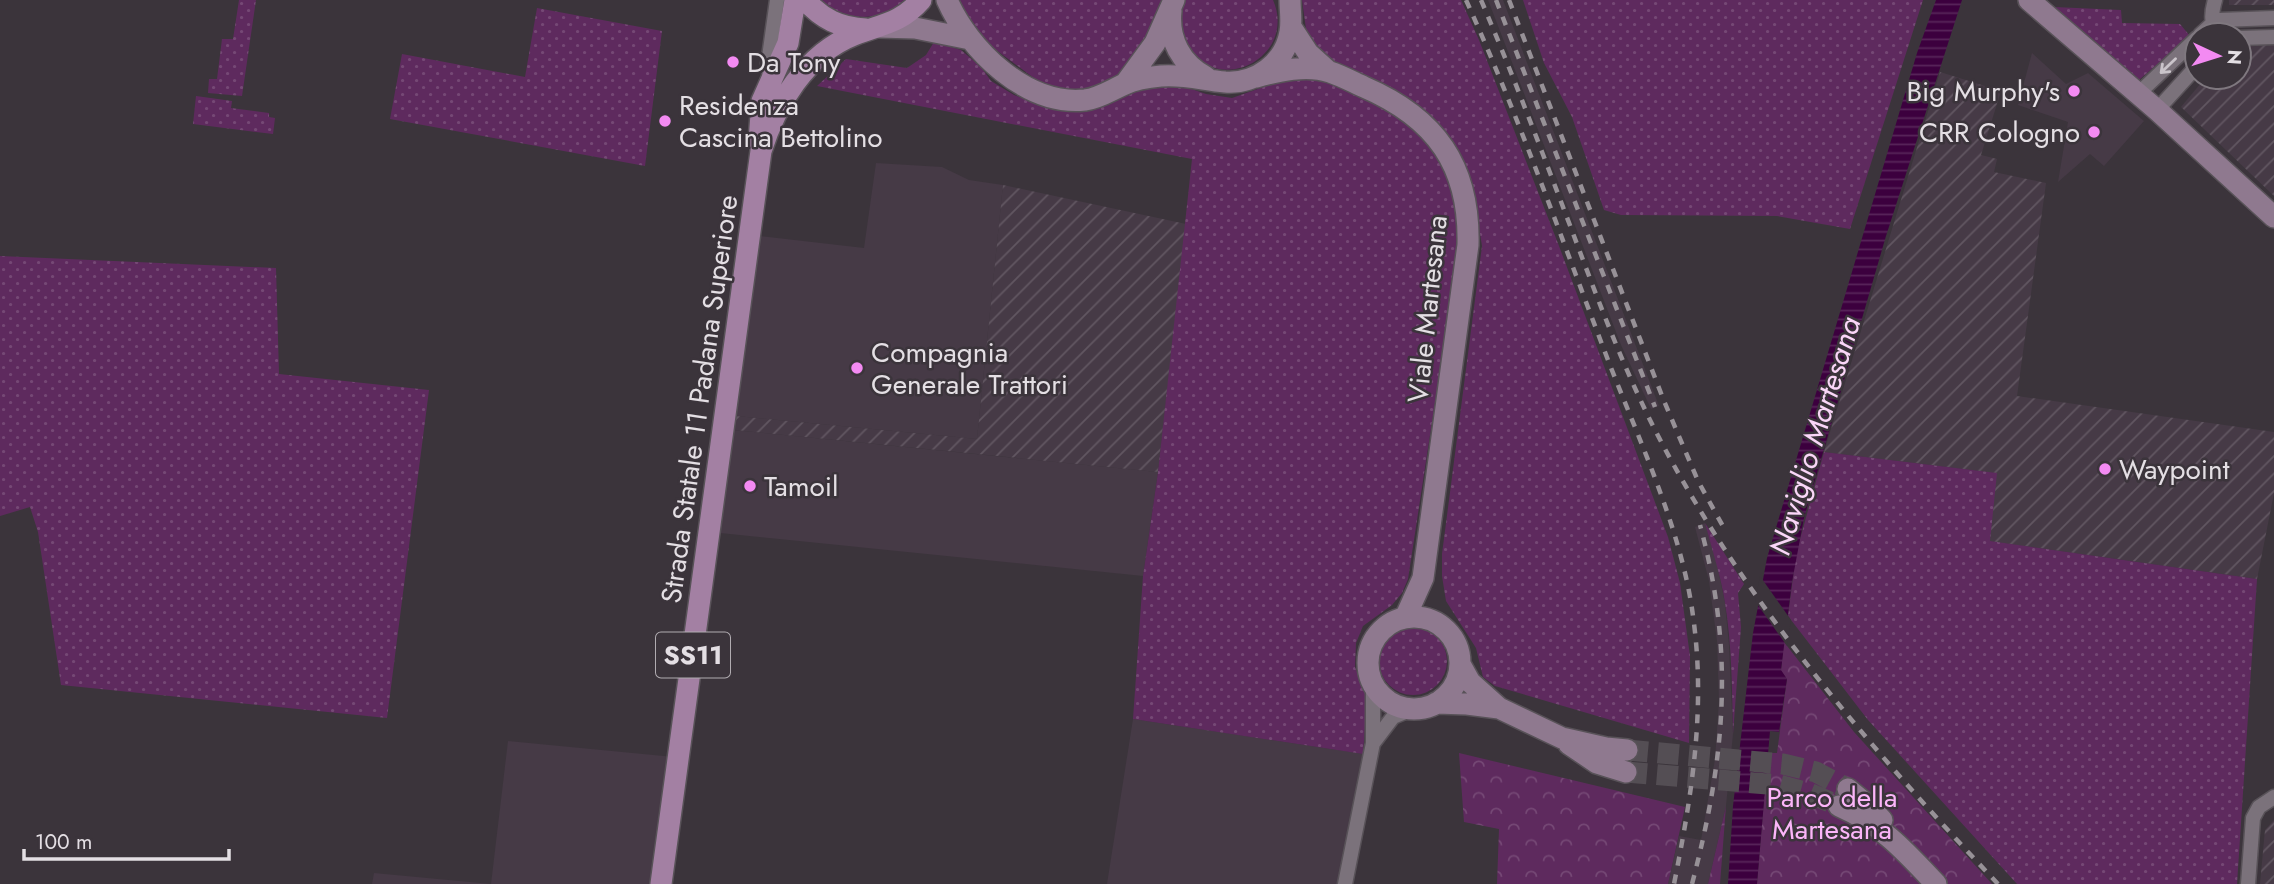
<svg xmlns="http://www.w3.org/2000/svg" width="2274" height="884" viewBox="0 0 2274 884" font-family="Jost,sans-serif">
	<defs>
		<pattern id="industrial-furrows" width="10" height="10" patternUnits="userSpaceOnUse" patternTransform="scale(1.75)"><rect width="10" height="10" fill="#463a46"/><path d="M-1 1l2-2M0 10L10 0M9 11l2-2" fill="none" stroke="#615661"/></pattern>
		<pattern id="grass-dots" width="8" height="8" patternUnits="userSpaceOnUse" patternTransform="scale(1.75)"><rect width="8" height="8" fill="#5e2a5e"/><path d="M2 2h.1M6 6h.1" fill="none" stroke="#754875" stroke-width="1.8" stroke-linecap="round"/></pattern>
		<pattern id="park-crowns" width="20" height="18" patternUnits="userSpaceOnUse" patternTransform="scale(1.75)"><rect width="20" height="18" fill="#5e2a5e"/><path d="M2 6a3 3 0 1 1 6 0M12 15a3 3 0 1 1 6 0" fill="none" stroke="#754875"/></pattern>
		<pattern id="water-rules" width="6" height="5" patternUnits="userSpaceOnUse" patternTransform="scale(1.75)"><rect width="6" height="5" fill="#3c003e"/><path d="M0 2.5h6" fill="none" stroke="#58255a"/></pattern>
	</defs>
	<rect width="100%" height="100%" fill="#3b343b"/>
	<path fill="#463a46" d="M1488 0H1503L1659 406 1651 409 1621 345Z
		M2032 53 2066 84 2088 73 2144 121 2104 166 2090 154 2058 182 2068 122 2018 105Z
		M876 163 942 167 969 180 1003 185 977 439 736 416 759 236 864 248Z
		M723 429 1158 472 1143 576 710 532Z
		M1705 523 1717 564 1725 603 1729 645 1733 734 1726 806 1708 884H1668L1679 836 1701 840 1715 759 1719 701 1717 641 1709 581 1695 527Z
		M1133 719 1371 755 1345 884H1107Z
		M508 741 674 757 656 884H372L374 873 491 884Z"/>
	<path fill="url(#industrial-furrows)" d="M2229 0H2274V5H2229Z
		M2274 43V196L2181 107 2206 77H2239V45Z
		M1940 72 2001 91 1981 155 1997 159 1994 172 2046 183 2017 396 2274 432V493L2257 579 1989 541 1996 473 1824 452Z
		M1003 185 1186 224 1158 472 735 430 736 416 977 439Z
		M2274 820V884H2260L2265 830Z"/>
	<path fill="url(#grass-dots)" d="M239 0H256L242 96 208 93 209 79H217L222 39H233Z
		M819 0H906C881 23 845 22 819 0Z
		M959 0H1165L1149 45 1110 84 1077 91 1042 84 988 44 963 10Z
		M1182 0H1273C1297 55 1222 98 1187 47 1178 33 1177 16 1182 0Z
		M1302 0H1461L1479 40 1559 246 1668 537 1680 583 1690 656 1689 743 1495 686 1483 677 1476 648 1446 601 1442 576V554L1482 246 1473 191 1460 154 1423 112 1397 92 1333 62 1321 55 1307 36Z
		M1523 0H1923L1850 229 1777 216 1621 215 1604 210 1572 117 1544 63Z
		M2054 7 2121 10 2122 23 2180 24 2190 36 2139 80 2130 78Z
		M537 8 662 31 645 166 390 119 402 54 525 77Z
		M934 42 961 50 981 67 991 81 1014 95 1056 110 1101 107 1147 87 1174 83 1206 94 1232 98 1281 81 1305 77 1323 80 1337 85 1394 111 1421 134 1441 161 1455 198 1460 231 1458 252 1408 579 1402 593 1392 605 1363 626 1356 643 1355 667 1367 698 1363 754 1133 719 1143 576 1158 472 1192 159 817 86 846 59 907 68 926 55Z
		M196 96 232 101 231 108 269 113V117L275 118 273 134 193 124Z
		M0 256 276 268 279 374 429 390 387 718 61 685 38 532 30 507 0 516Z
		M1824 452 1997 473 1990 541 2257 579 2237 884H2017L1868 720 1788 616 1796 554Z
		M1705 523 1744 584 1738 593 1741 627 1733 734C1732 690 1732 646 1725 603 1721 576 1712 550 1705 523Z
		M1379 661a34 34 0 1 1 68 0a34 34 0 1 1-68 0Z"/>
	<path fill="url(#park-crowns)" d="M1784 642 1854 732 1992 884H1757L1768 753H1777L1787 679 1781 671Z
		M1459 753 1685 807 1668 884H1497L1499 829 1464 822Z
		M1726 806 1720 884H1708Z"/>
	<path fill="url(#water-rules)" d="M1936 0H1962L1886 236 1804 518 1792 582 1781 670 1787 679 1779 732 1770 731 1757 884H1728L1733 806 1753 633 1767 558 1917 53Z"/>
	<path fill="#3b343b" d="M1760 576 1791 620 1787 646 1755 601Z"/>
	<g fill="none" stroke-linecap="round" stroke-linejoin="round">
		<path stroke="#544e54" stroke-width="21" stroke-dasharray="21 10" stroke-linecap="butt" d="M1627 750 1783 764 1816 772 1848 789
			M1626 772 1779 785 1809 793 1839 806"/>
		<defs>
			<path id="street" d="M2215 0C2211 14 2211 22 2217 35
				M2200 35 2212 24 2220 20 2274 18
				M2239 38 2274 37
				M770 78 768 64 777 0
				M2138 94 2197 38
				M2157 110 2197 66
				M1374 742 1393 717 1412 709
				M1345 884 1373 743V685
				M2248 884 2253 818 2259 807 2274 797"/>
			<path id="secondary" d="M947 0C969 50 1026 106 1085 100 1100 98 1111 90 1125 84 1135 79 1150 77 1161 76 1184 74 1203 80 1225 82 1256 84 1285 63 1290 32 1292 21 1290 11 1290 0
				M2029 0 2157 110 2274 217
				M1171 11C1168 39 1181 64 1206 77
				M879 27 915 28 970 39
				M1291 27 1308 53 1328 71
				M1256 77C1278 71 1307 64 1330 72 1342 76 1353 82 1364 87 1436 118 1470 166 1468 245L1423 578 1405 618
				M1125 84 1155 43 1174 0
				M1368 663a46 46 0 1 1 92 0a46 46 0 1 1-92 0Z
				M1460 664 1470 682 1499 708
				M1436 703 1467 704 1499 708 1562 738 1606 748 1627 750
				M1569 744 1597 763 1626 772
				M1848 789 1871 808 1882 820
				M1839 806C1882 825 1904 850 1936 884"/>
			<path id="primary" d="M805 0C822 19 840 28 866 29
				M759 141 762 101 788 43 795 0
				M661 884 761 151C776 104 806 54 854 35 881 24 900 24 921 0"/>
		</defs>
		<use href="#street" stroke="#585258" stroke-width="17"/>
		<use href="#secondary" stroke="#585258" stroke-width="24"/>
		<use href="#primary" stroke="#585258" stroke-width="24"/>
		<use href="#street" stroke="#7b727b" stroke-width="14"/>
		<use href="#secondary" stroke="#8f798f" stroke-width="21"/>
		<use href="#primary" stroke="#a380a3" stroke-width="21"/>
		<path stroke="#979197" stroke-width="4.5" stroke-dasharray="9 9" stroke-linecap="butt" d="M1466 0C1519 117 1562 240 1608 360 1639 440 1682 531 1693 616 1706 708 1692 794 1674 884
			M1481 0C1514 77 1544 157 1574 236 1598 300 1622 364 1653 426 1740 597 1867 745 1998 884
			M1496 0 1655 407
			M1509 0 1664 401 1698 481 1725 530
			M1692 884C1725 758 1735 653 1700 525"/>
	</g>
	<defs><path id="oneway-shaft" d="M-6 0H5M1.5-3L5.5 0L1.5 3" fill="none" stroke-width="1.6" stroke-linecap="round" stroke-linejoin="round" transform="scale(1.75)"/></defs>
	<use stroke="#cac4ca" href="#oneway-shaft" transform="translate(2168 66) rotate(136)"/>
	<g fill="#f38af2" stroke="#3b343b" stroke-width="2.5">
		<circle cx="733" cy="62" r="7"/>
		<circle cx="2074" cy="91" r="7"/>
		<circle cx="665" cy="121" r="7"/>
		<circle cx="2094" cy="132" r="7"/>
		<circle cx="857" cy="368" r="7"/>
		<circle cx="2105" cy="469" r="7"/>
		<circle cx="750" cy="486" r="7"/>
	</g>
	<g text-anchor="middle" stroke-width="5" stroke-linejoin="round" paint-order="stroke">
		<rect fill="#3b343b" stroke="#b1acb1" stroke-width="2" x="656" y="632.5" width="74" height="45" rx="5"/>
		<g font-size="26" font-weight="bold" fill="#e4dfe4">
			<text x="693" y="664">SS11</text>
		</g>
		<g font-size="28" fill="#e4dfe4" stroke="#3b343b" text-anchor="start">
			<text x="747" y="72">Da Tony</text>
			<text x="2060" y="101" text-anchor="end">Big Murphy's</text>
			<text x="679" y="115">Residenza<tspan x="679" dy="32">Cascina Bettolino</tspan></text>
			<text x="2080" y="142" text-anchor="end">CRR Cologno</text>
			<text x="871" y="362">Compagnia<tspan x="871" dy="32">Generale Trattori</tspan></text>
			<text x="2119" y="479">Waypoint</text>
			<text x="764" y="496">Tamoil</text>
		</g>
		<g font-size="28" fill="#e4dfe4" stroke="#3b343b">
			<text transform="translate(1427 309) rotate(-84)" y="10">Viale Martesana</text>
			<text transform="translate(699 399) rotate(-82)" y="10">Strada Statale 11 Padana Superiore</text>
		</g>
		<g font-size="28" fill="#fbb5f9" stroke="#3b343b">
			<text x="1832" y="807">Parco della<tspan x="1832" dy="32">Martesana</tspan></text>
		</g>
		<g font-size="30" font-style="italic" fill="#fad6f8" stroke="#3b343b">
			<text transform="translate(1815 436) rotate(-73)" y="10">Naviglio Martesana</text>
		</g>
	</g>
	<g transform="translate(2218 56) rotate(94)"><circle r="33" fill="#3b343b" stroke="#7f787f" stroke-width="2"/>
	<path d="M0-5L12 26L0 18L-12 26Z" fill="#f38af2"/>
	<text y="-10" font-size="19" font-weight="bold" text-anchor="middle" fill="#e4dfe4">N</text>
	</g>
	<path d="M24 849v10h205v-10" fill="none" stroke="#e4dfe4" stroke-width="3.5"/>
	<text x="35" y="849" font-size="21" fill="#e4dfe4" stroke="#3b343b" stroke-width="5" paint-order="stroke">100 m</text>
</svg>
